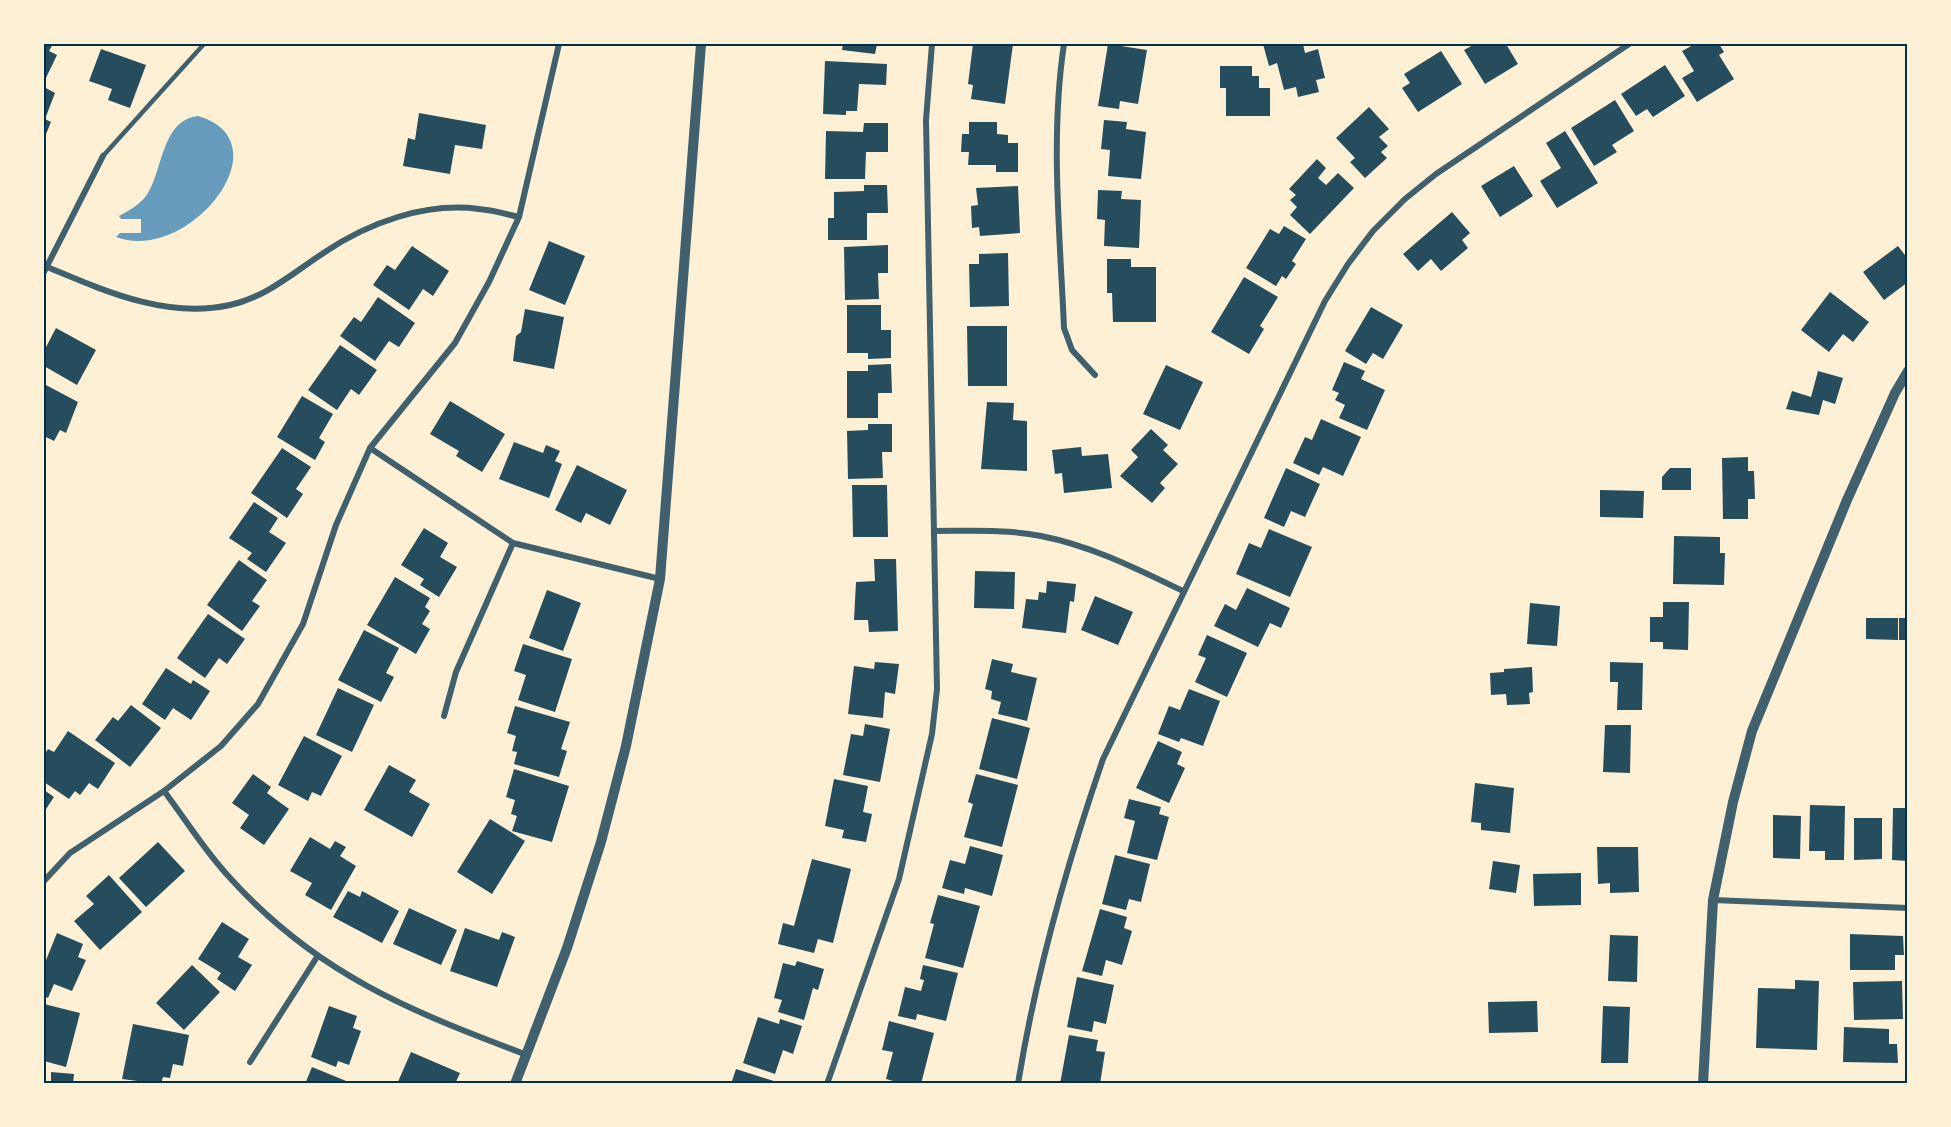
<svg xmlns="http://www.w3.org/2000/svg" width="1951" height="1127" viewBox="0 0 1951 1127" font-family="Barlow,sans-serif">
	<rect width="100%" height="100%" fill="#fdf0d5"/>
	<path fill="#669bbc" d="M198 116C287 142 188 265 116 237L120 233H141V219H121L119 216C130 210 141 204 148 193 163 169 162 120 198 116Z"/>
	<path fill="#264d5e" d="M44 44H53L49 51 57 55 45 80Z
		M843 44H877L875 54 842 50Z
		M973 44H1013L1005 104 971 99 973 85 968 84Z
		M1108 44 1147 50 1138 104 1120 101 1119 109 1098 106Z
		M1263 44H1303L1305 53 1318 49 1325 78 1316 80 1319 92 1298 97 1296 87 1284 90 1277 63 1269 66Z
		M1475 44H1506L1518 64 1485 84 1464 50Z
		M1695 44H1719L1724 52 1719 55 1734 79 1697 102 1682 78 1694 71 1682 51Z
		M101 49 146 65 130 108 108 100 112 89 89 81Z
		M1441 51 1462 84 1418 112 1402 88 1410 83 1404 74Z
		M825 61 887 64 886 85 859 84 857 111H846V115L823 114Z
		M1665 65 1685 96 1653 117 1647 109 1636 116 1621 94Z
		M1220 66H1252V76H1259V88H1270V116H1226V88H1220Z
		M44 87 55 93 45 119 51 122 44 139Z
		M1615 100 1634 131 1612 145 1617 152 1594 166 1571 128Z
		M1369 107 1389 129 1379 137 1388 146 1381 152 1387 158 1365 178 1350 162 1355 158 1336 138Z
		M419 113 486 125 482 149 455 145 450 174 403 166 408 138 415 140Z
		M1104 120 1127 122 1126 129 1146 132 1141 179 1108 176 1110 150 1101 149Z
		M969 122H997V134L1008 135V143H1018V172H996V165H968L969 152H961L962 134H969Z
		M864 123H888V152H866L865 179H825L826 131 863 132Z
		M1565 131 1598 183 1557 208 1540 181 1561 168 1546 143Z
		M1317 159 1326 168 1318 178 1326 185 1338 173 1354 188 1310 234 1290 215 1297 207 1290 200 1296 195 1289 189Z
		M1514 166 1533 196 1500 217 1481 186Z
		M864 185H887L888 213H867V240H828V218H834V192L864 191Z
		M1018 186 1020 233 980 236 979 227 972 228 971 206 978 205 976 188Z
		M1098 190 1122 191 1121 199 1141 200 1139 248 1104 246 1105 220 1097 219Z
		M1452 212 1470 233 1462 240 1468 248 1441 271 1431 259 1418 271 1403 254Z
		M1284 226 1306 239 1292 261 1296 264 1286 279 1282 276 1276 286 1246 268 1270 229 1279 234Z
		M549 241 585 256 565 305 529 290Z
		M888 245V273H878L879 299 845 300 844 247Z
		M412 246 449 271 433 296 423 289 409 310 373 285 387 265 395 270Z
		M1898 246 1908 259V282L1884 300 1863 272Z
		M1008 253 1009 306 970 307 969 264H979V254Z
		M1107 259H1131V267H1156V322H1113L1112 293H1107Z
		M1244 277 1278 297 1260 326 1264 329 1249 354 1211 332Z
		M1830 292 1869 322 1853 342 1843 334 1829 352 1801 330Z
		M378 297 415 323 399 347 389 341 375 361 340 336 354 317 361 322Z
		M847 305H881V330H891V358L868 359V353H847Z
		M1371 307 1403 325 1383 359 1373 353 1366 364 1345 351Z
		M525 309 564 317 554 369 513 361 516 336 521 332Z
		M967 326H1007V386H968Z
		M56 328 96 350 77 385 44 366V351Z
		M340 345 377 370 359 395 351 389 337 410 308 390Z
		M1344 362 1365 371 1361 379 1385 390 1367 430 1339 418 1345 405 1335 400 1339 393 1332 390Z
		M891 364 892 393H878V418H847V371H868V365Z
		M1166 365 1203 382 1180 430 1143 414Z
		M1818 371 1843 378 1835 404 1823 400 1819 415 1786 409 1792 391 1811 397Z
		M44 384 78 402 66 433 60 430 54 441 44 436Z
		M302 396 333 414 319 438 325 442 315 460 277 437Z
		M450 401 505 434 482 472 456 456 459 451 430 434Z
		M987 402 1014 403 1013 420 1027 421V471L981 469Z
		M1321 419 1361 437 1343 476 1323 467 1319 475 1293 463 1305 437 1312 440Z
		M868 424H892V452H882L883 478 848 479 847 431 868 430Z
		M1151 429 1168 445 1163 450 1178 464 1160 483 1165 488 1152 503 1120 476 1138 457 1131 450Z
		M514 442 543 453 546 445 560 451 555 461 562 464 549 498 499 479Z
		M1081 447 1082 456 1108 454 1112 488 1064 493 1062 473 1055 474 1052 450Z
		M282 448 311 467 296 489 303 494 287 518 251 493Z
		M1748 457V471H1754L1755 499H1748V519H1723L1722 458Z
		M577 465 627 490 610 525 586 513 581 523 555 510Z
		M1286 468 1320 484 1305 517 1291 511 1284 527 1264 518Z
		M1670 468H1691V490H1662V477Z
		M852 485H887L888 537H853Z
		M1600 490 1644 491 1643 518 1600 517Z
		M254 502 278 518 269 532 286 543 266 572 247 559 252 553 229 538Z
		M424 528 448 543 440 557 457 567 439 597 420 585 424 579 401 565Z
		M1269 529 1312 547 1290 597 1236 574 1249 543 1261 548Z
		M1674 536 1720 537V553H1725L1724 585 1673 584Z
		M874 559H896L898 631 869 632 868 620H854L856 582 875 581Z
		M239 560 267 580 252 601 260 606 242 631 207 605Z
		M975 571 1015 572 1014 609 974 608Z
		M395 577 430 598 425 607 430 611 422 624 430 629 416 654 367 625Z
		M1047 581 1076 584 1074 602 1070 601 1066 633 1022 628 1026 599 1038 600 1039 592 1046 593Z
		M1247 588 1290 608 1281 628 1270 623 1258 647 1214 626 1225 604 1236 610Z
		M547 590 581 603 563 651 529 638Z
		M1095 596 1133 612 1118 645 1081 630Z
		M1663 602H1689L1688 650 1663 649V642H1650V617H1663Z
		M1530 603 1560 606 1557 646 1527 644Z
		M208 614 245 639 227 664 219 658 205 678 177 658Z
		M1866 618H1898V640L1866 639Z
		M1899 618H1908V640H1899Z
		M364 630 399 648 386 673 394 677 381 702 338 680Z
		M1207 635 1247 653 1227 697 1195 682 1206 658 1198 655Z
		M523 644 572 659 555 712 518 700 526 675 514 671Z
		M992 659 1013 664 1011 672 1037 678 1027 721 998 714 1001 702 991 699 992 691 985 689Z
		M875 662 899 664 895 694 885 692 883 718 848 714 854 666 874 669Z
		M1610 662 1643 663 1642 710H1617L1618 682H1610Z
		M1532 667 1533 692 1529 693 1530 704 1507 705 1506 694 1491 695 1490 673 1504 672V669Z
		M166 668 191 684 193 680 210 691 191 720 173 708 165 720 142 704Z
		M338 688 374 705 352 752 316 735Z
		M1189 689 1220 701 1203 746 1181 738 1179 742 1158 734 1169 706 1180 710Z
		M131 705 161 728 130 767 95 740 113 717 118 721Z
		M515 706 570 722 561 749 567 751 559 777 514 764 517 752 512 751 516 736 507 733Z
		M992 718 1030 728 1017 779 979 769Z
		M865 724 890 729 880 782 843 775 851 734 863 736Z
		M1605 725H1631L1630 773 1603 772Z
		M68 731 115 763 98 789 89 783 80 795 75 791 69 799 44 782V755L48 749 54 752Z
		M304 736 342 756 321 796 312 792 308 801 278 785Z
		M1158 741 1182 752 1177 764 1185 768 1169 803 1136 788Z
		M389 765 416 780 409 792 430 804 412 837 364 810Z
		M514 769 569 786 552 842 512 831 517 816 511 814 515 800 506 797Z
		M253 774 271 787 267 793 289 809 264 845 240 828 249 815 232 803Z
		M976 774 1018 785 1002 847 964 837 973 804 968 802Z
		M834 779 868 786 863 812 872 814 866 842 842 838 844 830 825 826Z
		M1475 783 1514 788 1510 833 1481 830V823L1471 822Z
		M44 790 54 797 44 812Z
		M1129 799 1161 807 1159 814 1169 817 1157 860 1127 853 1135 821 1124 818Z
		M1810 805 1845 806 1844 860H1825V851H1809Z
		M1893 808H1908V861L1892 860Z
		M1773 815 1801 816 1800 859 1773 858Z
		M1854 818H1882V859L1854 860Z
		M490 819 525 841 492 894 457 872Z
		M310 837 330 849 335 841 346 847 340 856 356 866 331 910 305 895 312 883 290 871Z
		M158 842 185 871 146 907 119 878Z
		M970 846 1003 855 992 896 965 888 964 894 942 888 950 860 965 864Z
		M1597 847H1638L1639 892 1610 893V883L1598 884Z
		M1115 855 1150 864 1141 902 1129 899 1126 910 1102 904Z
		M812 859 851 869 833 943 818 939 814 953 778 944 783 923 794 926Z
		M1493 861 1520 865 1516 893 1489 889Z
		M1581 873V905L1534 906 1533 874Z
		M109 875 142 912 100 950 74 921 94 904 86 896Z
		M348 891 360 897 362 891 399 911 382 943 333 917Z
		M938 895 980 906 963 968 925 958 934 924 930 923Z
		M409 908 457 930 441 965 393 944Z
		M1100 909 1127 917 1124 928 1132 931 1122 965 1106 960 1102 976 1082 971Z
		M222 922 249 939 238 957 252 965 235 991 217 979 221 973 198 959Z
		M465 928 499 940 502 932 515 937 497 987 450 971Z
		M57 933 83 944 78 957 86 960 72 991 54 984 48 998 44 996V965Z
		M1850 934 1903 936 1904 955H1895V970H1850Z
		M1610 935 1638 936 1637 982 1608 981Z
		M797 961 824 969 818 990 813 988 804 1020 778 1012 782 1000 774 998 783 963 795 966Z
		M192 965 220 992 184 1030 156 1003Z
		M923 965 958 973 946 1021 917 1014 916 1020 898 1016 905 987 921 991 924 980 920 979Z
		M1077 977 1114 985 1106 1024 1094 1021 1092 1032 1067 1027Z
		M1795 980 1819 981 1817 1050 1756 1048 1758 988 1795 989Z
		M1902 981 1903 1019 1854 1020 1853 982Z
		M1537 1001 1538 1032 1489 1033 1488 1002Z
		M44 1004 80 1013 66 1067 44 1061Z
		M329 1006 357 1016 353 1028 361 1031 349 1065 338 1061 336 1067 311 1057Z
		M1603 1006 1630 1007 1628 1063H1601Z
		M758 1017 779 1024 780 1019 802 1026 793 1054 783 1050 775 1074 743 1063Z
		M889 1021 934 1033 921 1084H904L886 1079 893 1052 882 1050Z
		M133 1024 189 1035 183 1066 173 1064 170 1078 163 1077 161 1084 122 1079Z
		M1844 1027 1889 1029V1044H1897L1898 1063 1843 1062Z
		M1069 1035 1098 1040 1096 1051 1105 1052 1100 1084H1060Z
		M411 1052 460 1073 455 1084H397Z
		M312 1067 351 1083V1084H305Z
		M736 1069 780 1083V1084H731Z
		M51 1072 74 1074 73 1084H51Z"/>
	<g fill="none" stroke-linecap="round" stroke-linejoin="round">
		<path stroke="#3f606c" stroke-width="4.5" d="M103 156 204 44"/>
		<path stroke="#3f606c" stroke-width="6" d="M1064 44C1050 137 1060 234 1064 328L1072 350 1095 375
			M47 267C105 291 166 319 230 305 267 297 294 272 325 252 368 223 425 202 479 209 492 210 506 214 519 217
			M44 272 103 156
			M370 448 513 543 660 579
			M934 531C970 531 1006 529 1041 536 1092 546 1137 569 1183 591
			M444 716 456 672 513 543
			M164 791C186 820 206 853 231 879 317 974 410 1011 527 1055
			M44 881 70 853 164 791 221 746 258 704 303 624 336 525 370 448 455 343 489 282 519 217 559 44
			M1713 900 1908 908
			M250 1062 317 957
			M827 1084 899 879 932 734 937 689 926 120 932 44
			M1018 1084C1035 977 1068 861 1103 759L1325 301 1348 264 1373 231 1405 199 1436 174 1629 44"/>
		<path stroke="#3f606c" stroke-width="10" d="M515 1084 567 948 601 842 626 746 660 579 701 44
			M1703 1084 1713 900 1733 802 1752 731 1847 500 1895 393 1908 371"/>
	</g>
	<rect width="1951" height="1127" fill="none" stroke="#fdf0d5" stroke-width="90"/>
	<rect x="45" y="45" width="1861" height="1037" fill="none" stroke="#003049" stroke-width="2"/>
</svg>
